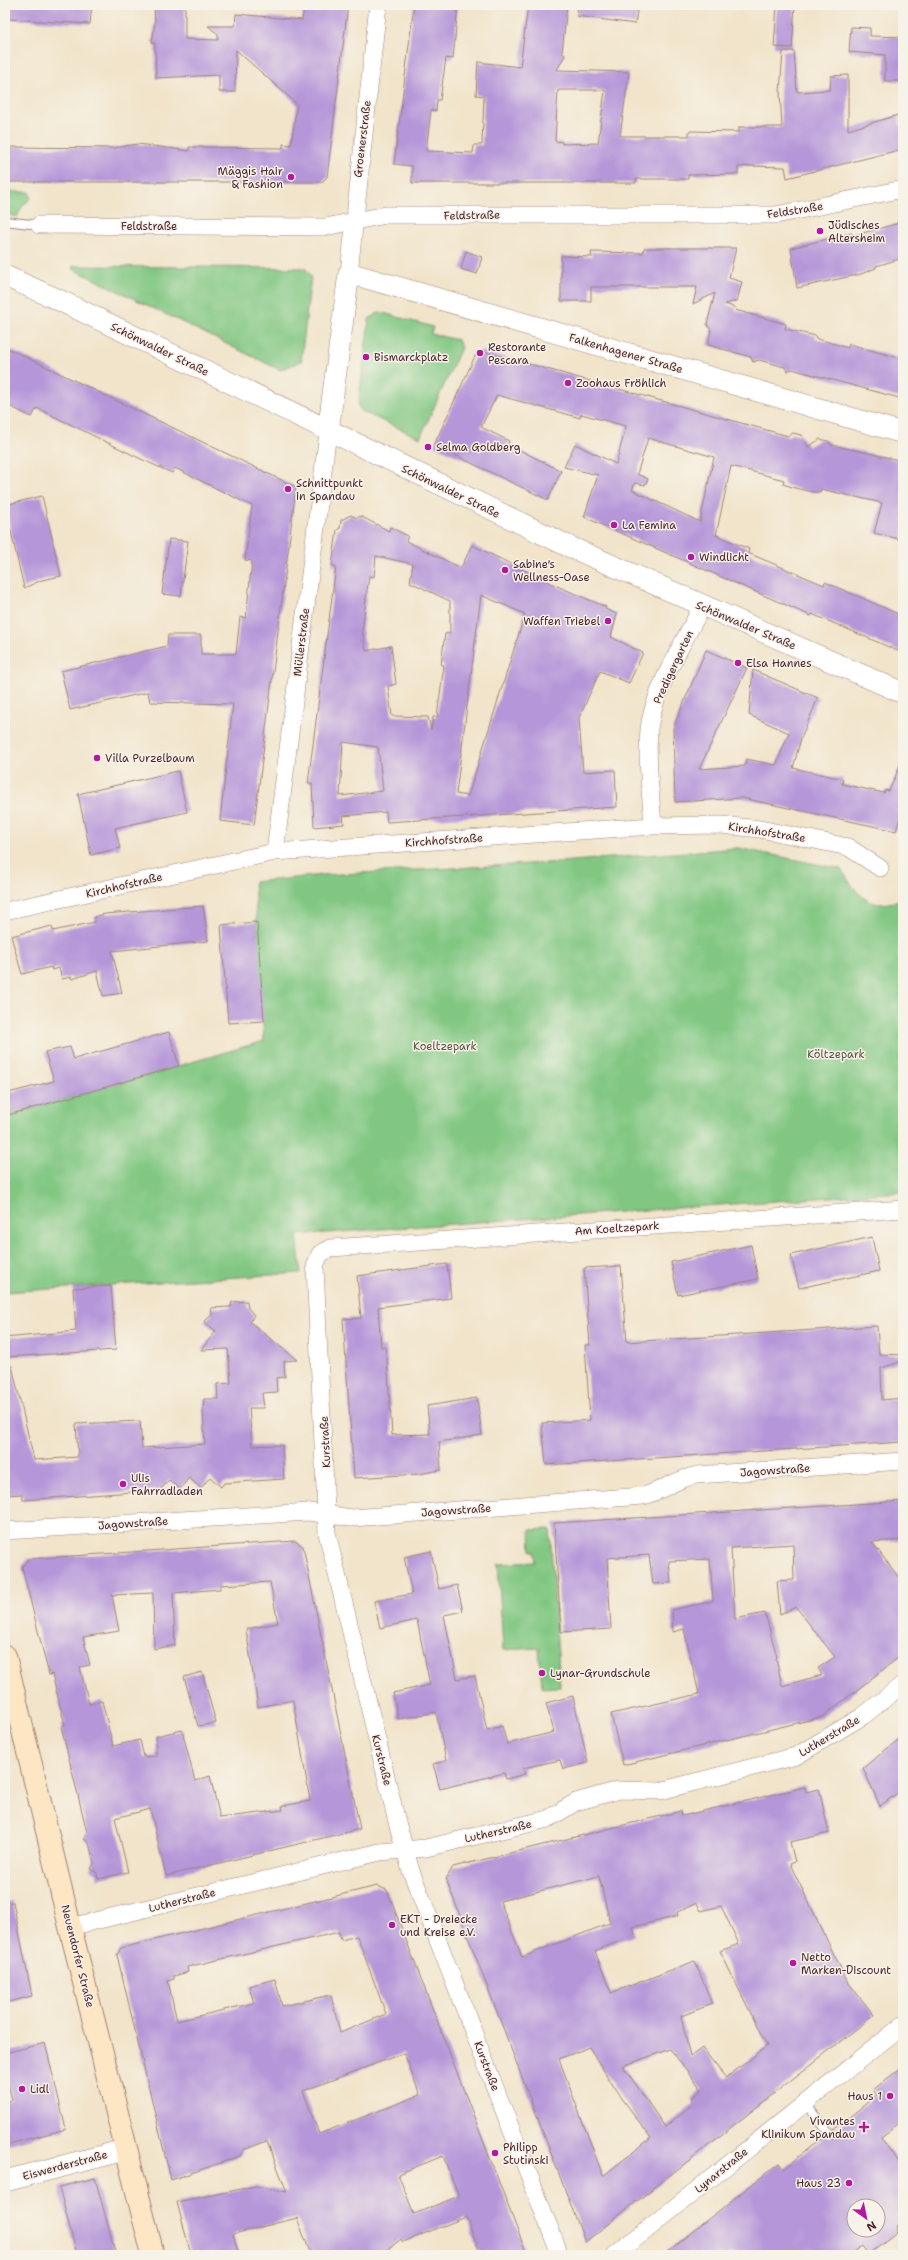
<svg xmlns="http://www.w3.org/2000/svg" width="908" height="2260" viewBox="0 0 908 2260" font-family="'Shantell Sans',sans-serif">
	<rect width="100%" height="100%" fill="#f7f3e8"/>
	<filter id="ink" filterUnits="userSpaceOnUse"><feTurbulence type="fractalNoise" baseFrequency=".025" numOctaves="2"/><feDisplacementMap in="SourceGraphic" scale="8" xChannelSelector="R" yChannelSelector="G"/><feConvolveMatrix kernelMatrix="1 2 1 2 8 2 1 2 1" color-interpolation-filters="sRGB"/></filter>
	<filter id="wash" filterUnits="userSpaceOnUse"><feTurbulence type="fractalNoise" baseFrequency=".012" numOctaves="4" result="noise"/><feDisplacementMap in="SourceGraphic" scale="16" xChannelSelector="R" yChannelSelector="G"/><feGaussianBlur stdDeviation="0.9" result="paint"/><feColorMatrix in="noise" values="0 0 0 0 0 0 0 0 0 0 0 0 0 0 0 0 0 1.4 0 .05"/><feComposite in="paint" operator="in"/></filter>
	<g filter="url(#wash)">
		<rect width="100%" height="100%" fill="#f1e4ca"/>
		<path fill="#81c782" stroke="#667356" d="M5 192H29L31 198 22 207 17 217 5 214Z
			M73 266 305 268 311 276 301 361 280 370 73 269Z
			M380 312 433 327 431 334 458 340 461 348 420 438 363 412 358 406 369 319Z
			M738 848 841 869C858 895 870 914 903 898V1192L297 1235 301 1273 5 1292V1116L264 1041 254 882 323 875 547 863Z
			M550 1529 560 1687 542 1688 539 1648 503 1650 498 1564 535 1562 534 1551H531L530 1530Z"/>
		<g id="blocks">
			<path fill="#b596d9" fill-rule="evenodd" d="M8 5H92L90 24 8 19Z
				M154 5H185V39L218 40V34L208 26H235L236 14 302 20 304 7 308 8V5H348L327 177 322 182H5V147L113 148 138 144 189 151V147L283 148V144L291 145 297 104 236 50 235 92H219V75L156 78 155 43H152L155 22Z
				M414 5H458L453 59 446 58 440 100H437L436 111 431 110 426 151 473 153 474 145H482L484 96 476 95 478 62 520 67 528 5H567L562 53 565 55 557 70 629 72 620 136H689V131L739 132V127H782L780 93 783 51H794L797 92 830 90 831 76 848 75V130L898 115 903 135V149L787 178 785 167 750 166 738 167V174L688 175V179H636V183H412V166L394 164ZM558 90H605L598 143 562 144V142L555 141Z
				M578 5H638L635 24 577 16Z
				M777 5H795L792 48 774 47Z
				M851 27 870 28V36L903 37V81H885V55L849 52Z
				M903 222V258L876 266V268L861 274 797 288 791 248 852 233V236Z
				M644 248H736L729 278 742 282 737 301 725 304 736 308 735 310 786 324 785 329 816 336 815 338 848 348 849 344 903 359V399L792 369 787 371 785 367 759 360 753 362 751 357 708 345 711 330 707 324 715 293 693 304 697 287H591V301H561V256L592 257 591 252 643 253Z
				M466 251 482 257 477 274 461 269Z
				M5 347 296 487 254 825 220 821 233 704 150 702 148 692 70 710 61 671 167 646 168 635H201V654H236L240 617 246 618 252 561 245 560 252 506 175 468 172 473 141 459 37 408 32 417 5 404Z
				M482 351 788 436 793 433 801 435 808 447 820 439 828 441 831 445 837 446 903 461V540L874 533 882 503 821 489 820 492H812L795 488 783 484 784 480 731 466 716 535 749 549 748 553 824 585 825 582 903 616V653L812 614 811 616 584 517 598 475 564 467 575 444 616 464 626 426 581 414 580 418 497 395 481 427 509 441 508 444 561 471 548 500 434 445 476 354ZM648 438 714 457 700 522 632 490 635 483 645 485 648 479 637 474Z
				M42 496 61 576 42 580 24 588 5 505Z
				M351 515 357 518 360 516 389 531 390 527 408 536 406 541 461 568 472 545 550 583 606 607 605 609 617 614 611 637 643 653 629 683 600 671 579 718 583 772 615 770 617 807 387 822 386 812 343 816 344 824 314 827 312 783H308L336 566H332L337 530 340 528 341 520ZM376 556 413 564 410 582 450 601V633L445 634 441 665H444L437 717H433L431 730 428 717 392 716 388 686 396 684 391 646 366 651 362 630 369 576 374 577ZM481 595 525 614 468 796 456 794ZM343 742 378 747 383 791 340 796Z
				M169 539 188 541 181 596 162 594Z
				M706 650 747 668 699 769 745 766 746 759 776 765 789 733 749 715 753 670 818 698 801 738 793 768 843 779 842 784 884 793 885 790 889 791 903 759V808L896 831 742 798 675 802 673 728Z
				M178 771 187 812 115 828 120 848 91 855 78 794Z
				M203 906 208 941 112 951 122 993 103 996 97 971 72 979 71 977 62 979 59 968 52 970 51 967 22 974 11 936 52 926 53 931 95 922 94 917 105 914Z
				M257 922 264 1021 228 1023 221 925Z
				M169 1032 179 1066 5 1116V1094L54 1081 45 1052 70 1047 74 1059Z
				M872 1237 879 1271 799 1288 791 1255Z
				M751 1245 758 1279 678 1295 671 1262Z
				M447 1264 451 1298 378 1307 381 1347H385L387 1359 392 1435 430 1434 427 1406 477 1398 482 1435 439 1442 441 1470 419 1474 354 1478 343 1319 361 1318 357 1276Z
				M621 1266 627 1342 877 1326 879 1354 903 1355V1361L881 1368 882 1400 903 1398V1442L546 1465 542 1423 590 1420 585 1345H590L584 1268Z
				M111 1286 116 1350 5 1357V1338L76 1331 73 1288Z
				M247 1301 248 1308 254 1315 250 1322 297 1360 284 1361 285 1377 276 1378 277 1392 262 1393 264 1408H249L252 1446 282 1445 284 1479 224 1483 221 1487 210 1477 201 1488 189 1478 180 1489 169 1480 160 1490 23 1500 22 1494 5 1495V1367L12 1366 34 1460 78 1457 76 1424 140 1421 142 1448 205 1444 203 1411 204 1399H218L217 1384 231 1383 228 1349 201 1350 216 1331 204 1322 212 1315 211 1308 231 1307 232 1302Z
				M903 1501V1540L872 1542 903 1583V1654L822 1717 623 1765 611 1714 699 1694 684 1629 673 1632 672 1610 713 1601 710 1559 669 1561 671 1583 653 1584 649 1555 607 1558 611 1629 561 1632 554 1523ZM793 1544 794 1580 777 1581 780 1614 796 1607 835 1657 818 1668 822 1675 782 1686 776 1658 777 1657 765 1613 735 1619 731 1548Z
				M295 1541 303 1546 360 1829 166 1876 150 1809 115 1818 128 1872 98 1879 97 1873 91 1869 94 1863 89 1843 84 1839 87 1832 61 1726 65 1725 52 1674 49 1675 22 1567 28 1559ZM270 1582 278 1623 246 1629 258 1707 293 1700 310 1801 282 1806 283 1810 220 1818 210 1776 195 1781 182 1730 156 1736V1756L144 1757 140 1740 113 1746 102 1701 89 1704 80 1667 90 1665 83 1637 119 1631 112 1595 153 1593 154 1649 175 1645 173 1593 220 1589V1585Z
				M431 1551 439 1589 457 1585 463 1611 444 1615 457 1679 475 1676 487 1730 502 1726 507 1744 554 1732 546 1703 573 1696 588 1763 563 1769 560 1760 523 1768 525 1774 506 1779 504 1773 440 1789 433 1764 446 1761 436 1712 398 1719 393 1693 430 1685 417 1620 380 1628 374 1601 412 1594 404 1557Z
				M202 1672 216 1723 198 1726 184 1677Z
				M903 1736V1789L880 1806 863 1768Z
				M805 1787 806 1792 819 1789 829 1833 790 1842 795 1862 790 1864 847 1981 874 2015 585 2242 446 1879 453 1867 681 1811 682 1816ZM599 1876 610 1923 522 1957 500 1901ZM697 1903 701 1911 721 1906 739 1944 720 1951 767 2046 726 2078 702 2048 690 2057 681 2016 712 2004 695 1961 611 1993 595 1951 635 1935 633 1927 678 1916 677 1912ZM589 2047 616 2090 651 2138 603 2176 559 2059ZM670 2049 702 2090 691 2099 694 2103 665 2127 623 2066Z
				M377 1886 387 1890 527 2255H481L466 2217 403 2242 401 2239 381 2255H311L297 2218 233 2234 239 2255H191L177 2202 256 2186 287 2192 267 2141 243 2150 240 2156 171 2180 117 1955 121 1948ZM339 1932 341 1940 357 1936 386 2014 340 2033 331 1995 282 2006 275 1979 249 1986 254 2003 177 2021 168 1981 174 1979V1976L188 1972 187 1967ZM404 2053 420 2095 319 2134 303 2091ZM443 2156 459 2196 414 2214 398 2174Z
				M13 1902 32 1996 5 2003V1903Z
				M45 2043 66 2129 5 2145V2101L12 2100 5 2071V2053Z
				M903 2066V2120L880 2138 903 2167V2224L897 2225V2232L869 2253 863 2245 850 2255H663L779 2163 783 2169 825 2136 832 2138 834 2135 833 2130 877 2095 873 2090ZM854 2206H878V2230H854Z
				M95 2178 116 2255H77L59 2187Z"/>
		</g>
	</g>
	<g filter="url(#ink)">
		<use href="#blocks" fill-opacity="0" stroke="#9e827a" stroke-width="1"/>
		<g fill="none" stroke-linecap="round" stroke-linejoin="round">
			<defs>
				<path id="service" d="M5 221 39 225
					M805 2103 829 2133
					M901 2229 903 2231
					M902 2255 903 2254"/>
				<path id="minor" d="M39 225 325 227 386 215H776L903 189
					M349 273 378 5
					M653 826C651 794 646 761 649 729 654 688 684 643 702 606
					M275 852 328 432
					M5 911 275 852 653 826 721 825 760 829 800 837 848 847 880 868
					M5 1531 309 1512 352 1518 643 1496C663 1491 675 1479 697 1475L903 1461
					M70 1927 380 1852 426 1848 548 1819 576 1802 619 1790 660 1791 796 1756 863 1716 903 1684
					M560 2255 411 1871 398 1826 327 1533 315 1266 320 1254 331 1248 903 1209
					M615 2255 903 2025"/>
				<path id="tertiary" d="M5 276 59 300 568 546 903 693
					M328 432 349 273 903 433
					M5 2181 125 2150"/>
				<path id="secondary" d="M5 1656 70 1927 153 2255"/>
			</defs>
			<use href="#service" stroke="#9e827a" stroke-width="10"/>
			<use href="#minor" stroke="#9e827a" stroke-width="18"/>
			<use href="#tertiary" stroke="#9e827a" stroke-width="22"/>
			<use href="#secondary" stroke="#9e827a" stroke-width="24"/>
			<use href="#service" stroke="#fff" stroke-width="8"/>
			<use href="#minor" stroke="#fff" stroke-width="17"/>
			<use href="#tertiary" stroke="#fff" stroke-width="21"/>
			<use href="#secondary" stroke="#fce6c4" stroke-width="22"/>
		</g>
	</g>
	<g fill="#b5179e" stroke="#f7f3e8" stroke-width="1.5">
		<circle cx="291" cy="177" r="4"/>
		<circle cx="820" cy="231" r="4"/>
		<circle cx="480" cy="353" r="4"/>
		<circle cx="366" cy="357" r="4"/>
		<circle cx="568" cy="383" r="4"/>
		<circle cx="428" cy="447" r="4"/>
		<circle cx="288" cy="489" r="4"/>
		<circle cx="614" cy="525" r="4"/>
		<circle cx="691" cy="557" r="4"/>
		<circle cx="505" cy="570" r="4"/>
		<circle cx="608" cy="621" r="4"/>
		<circle cx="738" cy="663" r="4"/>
		<circle cx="97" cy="758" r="4"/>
		<circle cx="123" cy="1484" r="4"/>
		<circle cx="542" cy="1673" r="4"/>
		<circle cx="392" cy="1925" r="4"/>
		<circle cx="793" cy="1963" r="4"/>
		<circle cx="22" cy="2089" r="4"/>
		<circle cx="890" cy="2096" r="4"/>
		<path d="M862 2121h4v4h4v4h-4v4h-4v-4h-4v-4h4z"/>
		<circle cx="495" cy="2153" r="4"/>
		<circle cx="849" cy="2183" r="4"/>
	</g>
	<g text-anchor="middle" stroke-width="3" stroke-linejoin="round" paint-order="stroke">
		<g font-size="11" fill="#4a1f2b" stroke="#f7f3e8">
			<text transform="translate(362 139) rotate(-83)" y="4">Groenerstraße</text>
			<text transform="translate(795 210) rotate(-9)" y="4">Feldstraße</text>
			<text transform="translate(472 215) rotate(-1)" y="4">Feldstraße</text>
			<text x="149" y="230">Feldstraße</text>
			<text transform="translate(160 349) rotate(26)" y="4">Schönwalder Straße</text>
			<text transform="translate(626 353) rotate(16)" y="4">Falkenhagener Straße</text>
			<text transform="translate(451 491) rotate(26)" y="4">Schönwalder Straße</text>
			<text transform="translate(746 625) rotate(23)" y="4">Schönwalder Straße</text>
			<text transform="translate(301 642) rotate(-83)" y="4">Müllerstraße</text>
			<text transform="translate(673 667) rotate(-65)" y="4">Predigergarten</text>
			<text transform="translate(767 832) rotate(9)" y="4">Kirchhofstraße</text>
			<text transform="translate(444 840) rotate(-4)" y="4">Kirchhofstraße</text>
			<text transform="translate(124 885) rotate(-13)" y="4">Kirchhofstraße</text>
			<text transform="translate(617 1228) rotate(-4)" y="4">Am Koeltzepark</text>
			<text transform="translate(325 1442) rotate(-93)" y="4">Kurstraße</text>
			<text transform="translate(775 1470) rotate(-4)" y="4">Jagowstraße</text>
			<text transform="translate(456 1510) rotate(-4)" y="4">Jagowstraße</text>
			<text transform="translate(133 1523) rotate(-4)" y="4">Jagowstraße</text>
			<text transform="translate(829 1736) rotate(-31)" y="4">Lutherstraße</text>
			<text transform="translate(382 1760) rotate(76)" y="4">Kurstraße</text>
			<text transform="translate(498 1831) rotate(-13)" y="4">Lutherstraße</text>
			<text transform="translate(182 1900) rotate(-14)" y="4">Lutherstraße</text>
			<text transform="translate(78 1956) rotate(76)" y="4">Neuendorfer Straße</text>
			<text transform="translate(487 2066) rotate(69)" y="4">Kurstraße</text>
			<text transform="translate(65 2165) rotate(-15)" y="4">Eiswerderstraße</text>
			<text transform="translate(721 2170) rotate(-39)" y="4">Lynarstraße</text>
		</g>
		<g font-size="11" fill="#4a1f2b" stroke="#f7f3e8" text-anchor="start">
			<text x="283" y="175" text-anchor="end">Mäggis Hair<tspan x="283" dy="13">&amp; Fashion</tspan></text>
			<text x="828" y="229">Jüdisches<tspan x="828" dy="13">Altersheim</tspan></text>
			<text x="488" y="351">Restorante<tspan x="488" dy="13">Pescara</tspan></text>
			<text x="374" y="361">Bismarckplatz</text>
			<text x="576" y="387">Zoohaus Fröhlich</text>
			<text x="436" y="451">Selma Goldberg</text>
			<text x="296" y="487">Schnittpunkt<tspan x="296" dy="13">in Spandau</tspan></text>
			<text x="622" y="529">La Femina</text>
			<text x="699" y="561">Windlicht</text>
			<text x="513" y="568">Sabine's<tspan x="513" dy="13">Wellness-Oase</tspan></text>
			<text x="600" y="625" text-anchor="end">Waffen Triebel</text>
			<text x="746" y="667">Elsa Hannes</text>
			<text x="105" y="762">Villa Purzelbaum</text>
			<text x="131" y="1482">Ulis<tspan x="131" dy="13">Fahrradladen</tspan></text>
			<text x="550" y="1677">Lynar-Grundschule</text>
			<text x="400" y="1923">EKT - Dreiecke<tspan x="400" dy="13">und Kreise e.V.</tspan></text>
			<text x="801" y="1961">Netto<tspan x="801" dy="13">Marken-Discount</tspan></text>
			<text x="30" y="2093">Lidl</text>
			<text x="882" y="2100" text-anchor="end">Haus 1</text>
			<text x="855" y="2125" text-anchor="end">Vivantes<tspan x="855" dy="13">Klinikum Spandau</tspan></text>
			<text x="503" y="2151">Philipp<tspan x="503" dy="13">Stutinski</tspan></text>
			<text x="841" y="2187" text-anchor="end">Haus 23</text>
		</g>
		<g font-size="11" fill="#5a5145" stroke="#f7f3e8">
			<text x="445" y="1050">Koeltzepark</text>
			<text x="836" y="1058">Költzepark</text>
		</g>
	</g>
	<rect width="908" height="2260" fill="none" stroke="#f7f3e8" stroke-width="20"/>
	<g transform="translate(866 2218) rotate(147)"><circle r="19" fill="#f7f3e8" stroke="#b29e9c"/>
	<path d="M0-3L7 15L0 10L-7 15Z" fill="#b5179e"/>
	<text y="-6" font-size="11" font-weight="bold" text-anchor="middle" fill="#4a1f2b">N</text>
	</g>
</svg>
